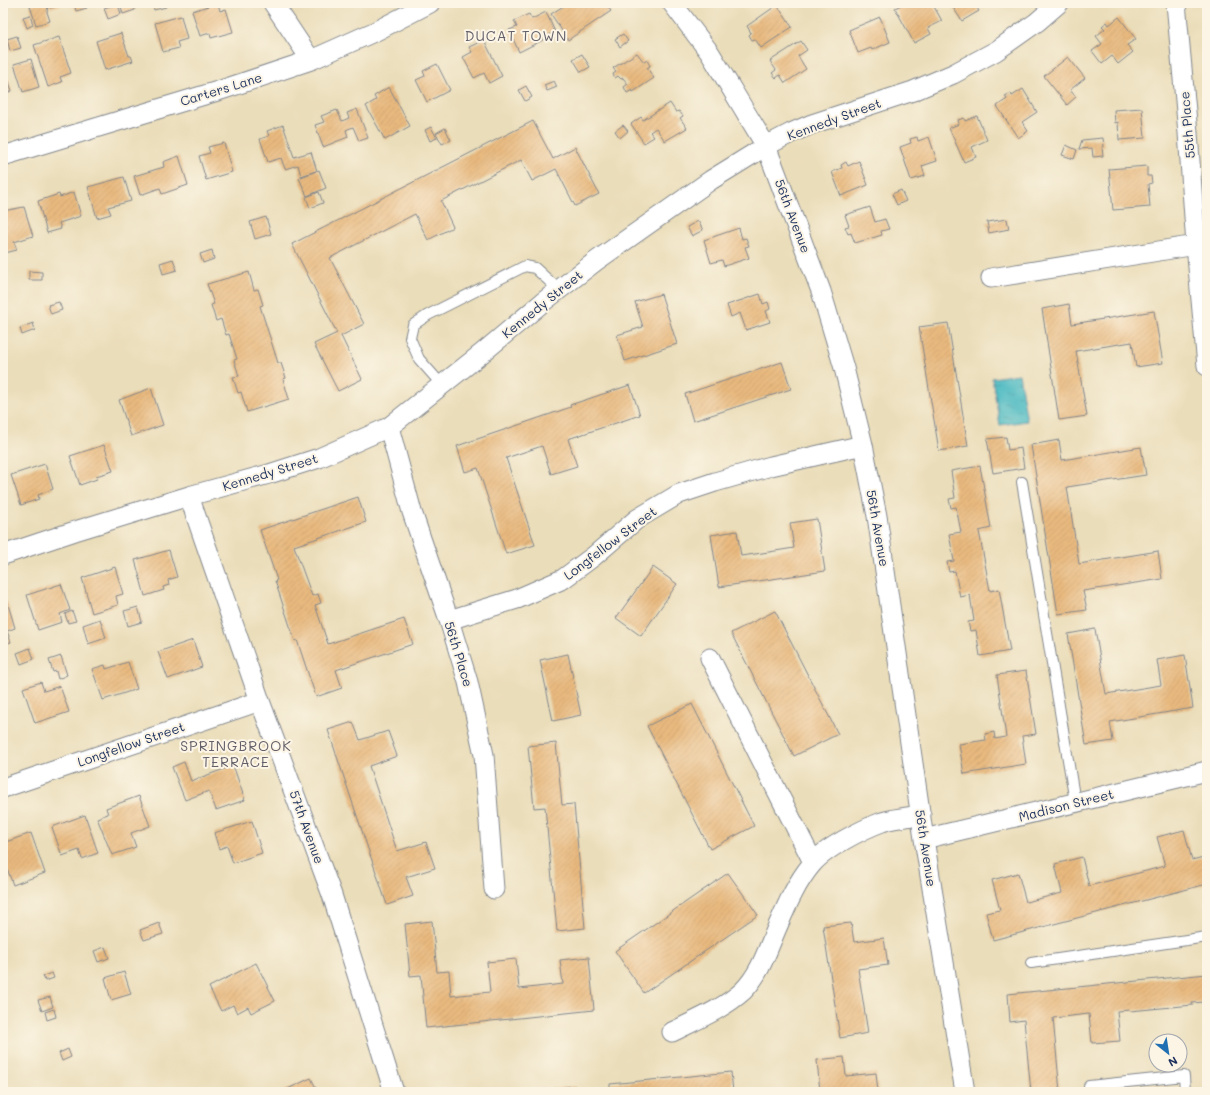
<svg xmlns="http://www.w3.org/2000/svg" width="1210" height="1095" viewBox="0 0 1210 1095" font-family="Mali,sans-serif">
	<defs>
		<pattern id="water-ripples" width="26" height="14" patternUnits="userSpaceOnUse"><rect width="26" height="14" fill="#4bbac2"/><path d="M2 4q2-2 4 0t4 0M15 11q2-2 4 0t4 0" fill="none" stroke="#3e98a1"/></pattern>
		<pattern id="building-hatch" width="6" height="6" patternUnits="userSpaceOnUse"><rect width="6" height="6" fill="#e9ba7f"/><path d="M-1 1l2-2M0 6l6-6M5 7l2-2" fill="none" stroke="#c7a070"/></pattern>
	</defs>
	<rect width="100%" height="100%" fill="#fcf5e5"/>
	<filter id="ink" filterUnits="userSpaceOnUse"><feTurbulence type="fractalNoise" baseFrequency=".025" numOctaves="2"/><feDisplacementMap in="SourceGraphic" scale="8" xChannelSelector="R" yChannelSelector="G"/><feConvolveMatrix kernelMatrix="1 2 1 2 8 2 1 2 1" color-interpolation-filters="sRGB"/></filter>
	<filter id="wash" filterUnits="userSpaceOnUse"><feTurbulence type="fractalNoise" baseFrequency=".012" numOctaves="4" result="noise"/><feDisplacementMap in="SourceGraphic" scale="16" xChannelSelector="R" yChannelSelector="G"/><feGaussianBlur stdDeviation="0.9" result="paint"/><feColorMatrix in="noise" values="0 0 0 0 0 0 0 0 0 0 0 0 0 0 0 0 0 1.4 0 .05"/><feComposite in="paint" operator="in"/></filter>
	<g filter="url(#wash)">
		<rect width="100%" height="100%" fill="#eaddb9"/>
		<path fill="url(#water-ripples)" stroke="#337490" d="M1019 374 1027 421 1000 425 992 378Z"/>
		<g id="blocks">
			<path fill="url(#building-hatch)" d="M39 3 48 4 47 12 50 21 36 25 30 6Z
				M48 3H60L61 5 50 8Z
				M77 3H86L87 8 76 11 74 4Z
				M120 3H133L135 10 123 14Z
				M152 3H165L166 7 154 10Z
				M218 3 220 11 226 9 233 32 211 38 210 33 200 36 192 11Z
				M568 3H605L611 11 568 40 551 14Z
				M905 3H920L921 4 923 3H932L942 21 928 28 931 34 914 43 895 8Z
				M950 3H978L975 5 979 11 962 21Z
				M118 4 121 14 108 19 104 8Z
				M777 5 792 27 761 48 755 39 752 40 749 35 751 33 747 26Z
				M546 12 555 32 542 39 543 40 519 52 509 30 517 27 514 21 529 14 532 19Z
				M30 15 33 25 27 28 23 17Z
				M181 16 187 39 177 42 179 48 163 52 155 23Z
				M880 17 890 42 872 50 871 48 858 53 849 30Z
				M1119 17 1136 39 1127 45 1133 52 1118 64 1112 56 1102 64 1092 51 1102 44 1096 36 1105 29 1102 26 1107 22 1109 25Z
				M121 33 129 56H131L133 61 105 70 96 41Z
				M623 34 628 41 620 47 615 39Z
				M17 36 21 48 10 51 7 39Z
				M59 37 71 73 60 77 62 82 48 87 34 45Z
				M484 40 502 76 489 83 484 73 474 78 463 57 472 52 469 47Z
				M801 41 807 50 798 56 806 69 785 83 780 75 776 78 772 73 776 70 770 61Z
				M637 53 644 62 647 60 650 66 647 68 654 78 633 92 632 90 627 93 624 87 628 84 623 78 621 79 618 76 615 78 613 74 616 72 613 68Z
				M582 54 590 67 581 72 573 59Z
				M1068 57 1085 78 1070 90 1076 97 1067 105 1044 76Z
				M31 59 39 87 23 92 14 64Z
				M3 64 12 91 3 94Z
				M437 64 450 90 427 102 416 80 425 76 423 71Z
				M554 81 557 87 547 91 544 85Z
				M526 86 532 97 525 101 519 90Z
				M389 87 410 126 385 140 366 106 376 100 374 96Z
				M1023 89 1037 112 1022 122 1028 131 1018 138 997 106 1007 99 1005 96 1011 93 1012 96Z
				M670 103 676 112 679 111 683 116 680 118 687 128 665 141 656 128 650 132 654 137 644 143 631 124 641 117 643 120Z
				M1142 108 1145 138 1119 140 1118 122 1115 123 1114 110Z
				M357 109 368 138 359 141 353 127 346 130 348 137 323 147 315 125 324 122 321 116 337 110 342 121 349 118 347 113Z
				M977 116 987 140 972 147 976 157 964 162 949 128 959 124 958 120 964 118 965 121Z
				M533 121 553 159 575 147 599 194 575 206 556 169 532 181 521 160 441 201 453 227 428 240 415 214 330 258 364 324 341 336 362 379 338 391 314 344 337 333 292 244Z
				M283 125 294 157 311 152 317 171 319 170 326 188 307 196 299 178 316 171 301 176 298 165 285 169 281 158 268 162 260 139 269 136 267 131Z
				M623 125 628 131 620 138 615 131Z
				M431 127 437 138 430 141 425 130Z
				M445 128 451 140 442 144 436 133Z
				M917 137 918 141 929 137 937 161 922 166 925 176 911 180 900 147 911 143 910 139Z
				M1103 138 1104 147H1102L1103 156 1093 157 1092 148 1079 149 1082 140Z
				M224 143 232 172 206 180 199 156 210 153 208 147Z
				M1066 145 1077 150 1074 159 1062 155Z
				M179 156 188 185 162 194 160 188 140 195 134 176 164 167 163 162Z
				M859 161 868 185 841 196 832 172 842 168 841 165 846 162 848 166Z
				M1147 166V176H1151L1152 183 1148 184 1150 207 1113 210 1109 169Z
				M124 177 131 201 108 207 111 214 97 218 88 187Z
				M901 190 906 201 897 205 892 194Z
				M74 192 81 216 59 223 61 229 47 233 38 201 59 194 60 197Z
				M319 192 323 203 310 208 306 197Z
				M24 207 33 236 14 242 17 250 5 253 3 246V211Z
				M870 207 875 222 885 219 889 229 881 231 882 235 855 243 851 233 848 234 845 227 849 226 845 215Z
				M266 217 271 234 255 239 250 222Z
				M1007 219 1009 229 989 233 987 222Z
				M698 221 703 230 692 236 687 227Z
				M739 228 742 239 746 238 749 246 745 247 749 258 724 266 722 260 711 263 704 240Z
				M212 250 214 259 203 263 200 254Z
				M173 259 177 270 163 274 160 263Z
				M29 271 42 272V280H29Z
				M249 272 254 290 258 289 263 305 260 306 278 363H281L286 378 283 379 289 399 247 412 241 392 238 393 233 377 239 376 234 360 237 359 229 334 226 335 221 319 216 321 211 305 214 304 207 284Z
				M661 294 677 344 625 361 617 335 643 327 635 302Z
				M760 294 763 304 768 302 770 309 766 311 770 322 746 330 740 313 731 317 727 305Z
				M59 302 62 310 51 314 48 305Z
				M1069 304 1072 324 1154 311 1163 363 1136 367 1132 342 1076 351 1087 416 1059 420 1042 309Z
				M33 323 35 330 22 335 20 328Z
				M948 323 968 446 939 451 919 327Z
				M782 362 791 389 693 421 685 394Z
				M630 385 640 415 568 439 577 466 551 474 542 446 506 458 535 545 506 554 478 468 465 472 457 446 571 407 570 405Z
				M151 388 163 425 131 436 119 400Z
				M1006 437 1008 450 1021 448 1024 468 993 473 987 439Z
				M1059 440 1062 460 1141 447 1146 475 1067 487 1079 564 1158 551 1162 579 1083 591 1087 610 1058 614 1031 445Z
				M104 445 113 471 96 476 97 479 80 485 70 456Z
				M45 464 53 489 38 495 39 499 21 505 11 475Z
				M980 466 991 528 979 531 990 591 999 589 1010 651 980 656 976 630 970 631 968 622 974 621 970 595 960 597 955 571 949 572 947 562 954 561 949 534 961 532 956 507 951 508 949 499 955 498 951 471Z
				M358 497 366 522 294 546 312 596 318 594 321 603 315 605 328 644 404 619 413 644 336 670 342 688 316 697 297 640 295 641 275 581 277 580 260 530Z
				M817 519 825 571 719 587 711 535 737 531 741 556 769 552 794 548 790 523Z
				M169 550 177 577 168 580 169 585 163 587 164 590 145 596 135 560Z
				M115 567 123 594 116 596 118 605 92 613 82 578Z
				M653 567 677 584 641 636 616 618Z
				M61 584 70 610 60 614 62 622 38 630 27 595Z
				M7 601 15 628 7 631 11 642 3 645V602Z
				M138 607 142 622 128 626 124 611Z
				M72 611 76 621 68 623 65 614Z
				M775 611 838 734 794 756 731 633Z
				M100 619 106 638 88 644 83 625Z
				M1095 629 1106 694 1161 685 1157 660 1185 655 1193 708 1110 722 1113 741 1086 745 1068 634Z
				M193 640 202 667 168 679 158 652Z
				M30 648 34 659 21 664 17 653Z
				M568 654 581 715 553 721 540 660Z
				M61 656 67 675 58 679 56 671 53 672 49 660Z
				M128 662 137 689 103 700 92 669 105 665 106 669Z
				M1026 671 1036 734 1022 736 1026 764 964 774 959 744 986 740 985 734 994 732 995 739 1006 737 997 675Z
				M41 682 44 691 60 686 69 712 35 723 23 688Z
				M692 704 754 826 710 849 647 726Z
				M353 722 360 740 388 731 397 756 369 766 397 851 426 842 435 868 406 877 413 896 387 905 328 730Z
				M556 743 562 805 574 804 585 928 557 931 545 807 534 808 528 746Z
				M184 762 191 781 227 768 226 764 232 762 245 800 216 810 209 791 185 800 172 767Z
				M139 796 150 826 131 833 136 847 112 855 97 818 108 814 106 808Z
				M85 815 98 853 82 859 79 850 62 856 52 827Z
				M252 821 262 853 233 863 227 846 219 849 214 833Z
				M1184 830 1192 860 1207 856V884L993 940 986 913 1000 910 992 880 1018 873 1026 902 1062 893 1055 864 1082 857 1089 886 1165 866 1157 837Z
				M31 833 45 873 13 885 3 857V843Z
				M728 873 758 915 644 993 615 951Z
				M432 921 437 972 449 971 451 996 490 992 487 962 516 959 519 989 563 984 560 960 589 957 594 1010 426 1028 421 975 410 976 405 924Z
				M159 923 163 934 144 940 140 930Z
				M851 923 854 942 884 938 888 965 858 969 868 1033 840 1038 823 926Z
				M105 947 109 958 98 962 94 951Z
				M256 963 275 1001 251 1013 248 1007 237 1013 233 1005 221 1011 209 987Z
				M124 972 131 994 111 1000 105 978Z
				M52 973 54 978 45 981 43 976Z
				M1207 974V1008L1206 1009 1205 1002 1192 1003 1193 1005 1130 1011V1010L1117 1011 1120 1041 1092 1043 1089 1014 1053 1018 1060 1092H1031L1024 1020 1010 1022 1008 994Z
				M50 997 53 1007 42 1011 38 1000Z
				M54 1009 56 1017 47 1020 45 1012Z
				M68 1049 71 1057 62 1061 59 1053Z
				M844 1057 846 1076 876 1073 878 1092H820L817 1060Z
				M731 1072 733 1092H610V1084Z
				M311 1078 318 1092H281Z
				M575 1086 576 1092H532V1091Z"/>
		</g>
	</g>
	<g filter="url(#ink)">
		<use href="#blocks" fill-opacity="0" stroke="#82868c" stroke-width="1"/>
		<g fill="none" stroke-linecap="round" stroke-linejoin="round">
			<defs>
				<path id="lane" d="M442 385 419 359 410 338 413 325 428 315 525 266 535 268 559 290
					M1022 482 1075 802
					M1031 963 1207 937
					M1090 1092 1089 1086 1184 1076 1185 1092"/>
				<path id="street" d="M273 3 311 60
					M672 3 710 53 766 146 821 291 844 368 863 445 877 516 924 839 965 1092
					M1176 3 1188 133 1196 245 1207 366
					M3 156 221 90 311 60 376 31 430 3
					M991 278 1196 245
					M389 427 412 512 449 620 468 682 484 755 494 889
					M189 496 260 701 332 895 394 1092
					M3 555 75 531 189 496 269 474 319 458 389 427 481 354 543 302 596 261 711 180 766 146 791 133 812 124 913 91 953 74 996 51 1037 22 1059 3
					M449 620 517 599 563 579 594 556 637 519 679 494 715 482 771 466 863 445
					M710 658 813 862
					M3 788 260 701
					M924 839 1207 771
					M672 1032C696 1020 723 1009 743 991 760 974 767 951 776 930 786 907 796 883 812 864 825 848 863 829 882 822 894 818 908 817 921 815"/>
			</defs>
			<use href="#lane" stroke="#82868c" stroke-width="12"/>
			<use href="#street" stroke="#82868c" stroke-width="21"/>
			<use href="#lane" stroke="#fff" stroke-width="10"/>
			<use href="#street" stroke="#fff" stroke-width="19"/>
		</g>
	</g>
	<g text-anchor="middle" stroke-width="4" stroke-linejoin="round" paint-order="stroke">
		<g font-size="13" fill="#1b2f5e" stroke="#fcf5e5">
			<text transform="translate(221 89) rotate(-17)" y="5">Carters Lane</text>
			<text transform="translate(834 119) rotate(-20)" y="5">Kennedy Street</text>
			<text transform="translate(1187 125) rotate(-95)" y="5">55th Place</text>
			<text transform="translate(793 216) rotate(69)" y="5">56th Avenue</text>
			<text transform="translate(542 304) rotate(-39)" y="5">Kennedy Street</text>
			<text transform="translate(270 472) rotate(-17)" y="5">Kennedy Street</text>
			<text transform="translate(878 528) rotate(80)" y="5">56th Avenue</text>
			<text transform="translate(610 543) rotate(-37)" y="5">Longfellow Street</text>
			<text transform="translate(459 654) rotate(73)" y="5">56th Place</text>
			<text transform="translate(131 744) rotate(-19)" y="5">Longfellow Street</text>
			<text transform="translate(1066 805) rotate(-14)" y="5">Madison Street</text>
			<text transform="translate(307 827) rotate(70)" y="5">57th Avenue</text>
			<text transform="translate(926 848) rotate(81)" y="5">56th Avenue</text>
		</g>
		<g font-size="14" letter-spacing="1" fill="#63606a" stroke="#fcf5e5">
			<text x="516" y="41">DUCAT TOWN</text>
			<text x="236" y="751">SPRINGBROOK<tspan x="236" dy="16">TERRACE</tspan></text>
		</g>
	</g>
	<rect width="1210" height="1095" fill="none" stroke="#fcf5e5" stroke-width="16"/>
	<g transform="translate(1168 1053) rotate(150)"><circle r="19" fill="#fcf5e5" stroke="#a2a6af"/>
	<path d="M0-3L7 15L0 10L-7 15Z" fill="#1f6fb2"/>
	<text y="-6" font-size="11" font-weight="bold" text-anchor="middle" fill="#1b2f5e">N</text>
	</g>
</svg>
